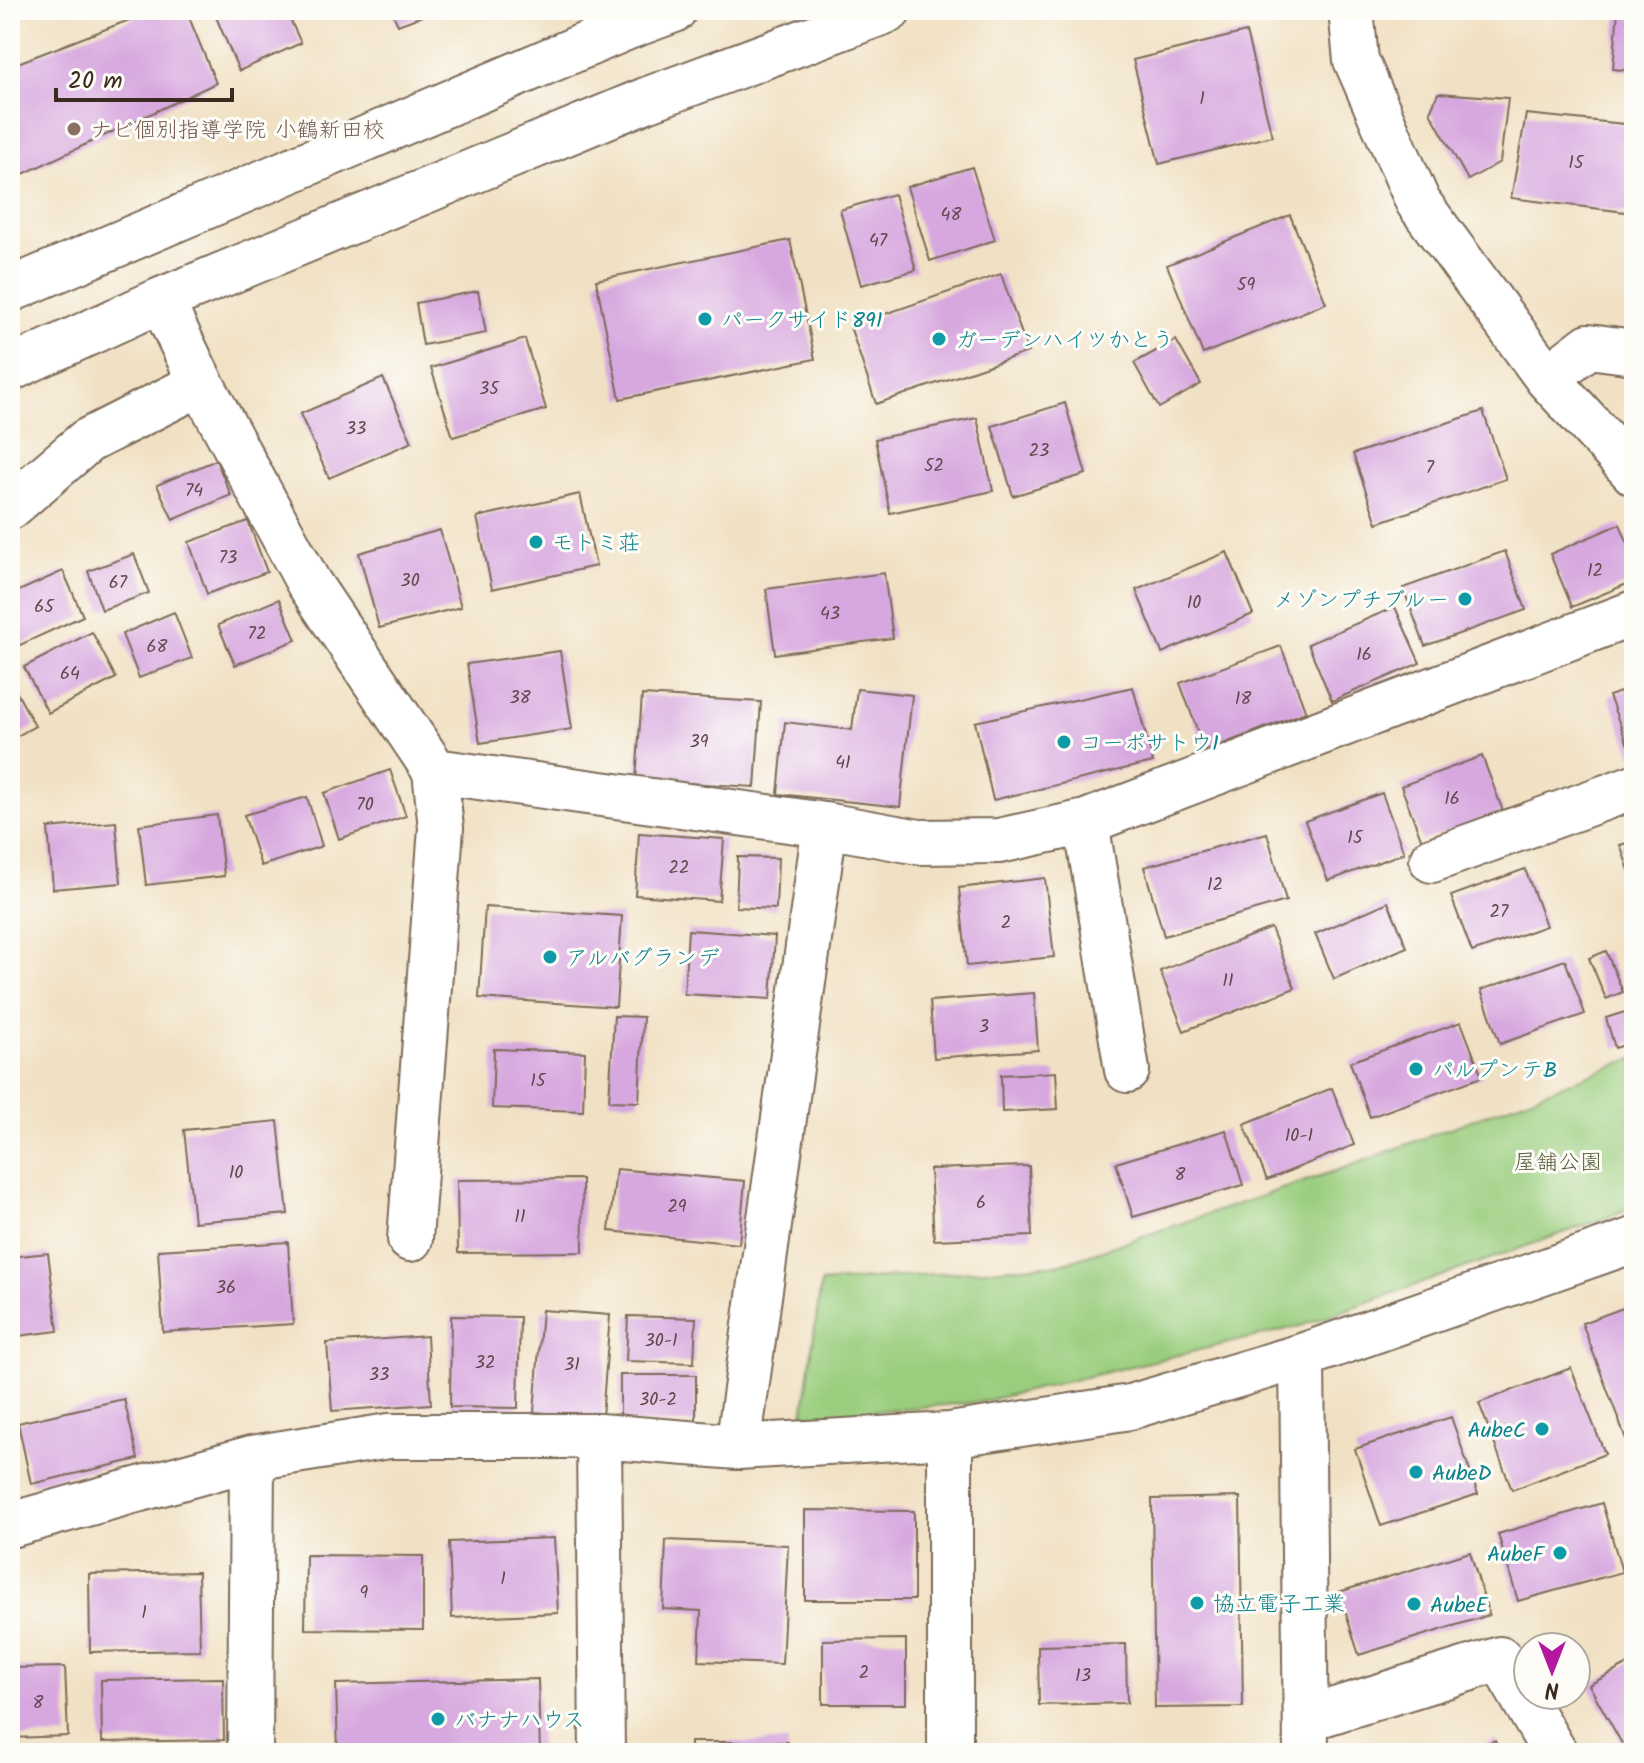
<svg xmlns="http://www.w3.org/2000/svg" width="1644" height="1763" viewBox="0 0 1644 1763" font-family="Kalam,'Klee One',sans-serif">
	<rect width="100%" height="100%" fill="#fdfcf7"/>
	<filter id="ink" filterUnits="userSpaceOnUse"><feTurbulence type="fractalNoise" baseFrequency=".0125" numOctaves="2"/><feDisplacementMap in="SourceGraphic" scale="16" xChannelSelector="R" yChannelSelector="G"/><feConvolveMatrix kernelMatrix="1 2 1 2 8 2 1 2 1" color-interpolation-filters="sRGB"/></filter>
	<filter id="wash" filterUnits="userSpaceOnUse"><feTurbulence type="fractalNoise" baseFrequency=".006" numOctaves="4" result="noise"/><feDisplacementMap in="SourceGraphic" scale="32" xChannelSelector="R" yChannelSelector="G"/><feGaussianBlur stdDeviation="1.8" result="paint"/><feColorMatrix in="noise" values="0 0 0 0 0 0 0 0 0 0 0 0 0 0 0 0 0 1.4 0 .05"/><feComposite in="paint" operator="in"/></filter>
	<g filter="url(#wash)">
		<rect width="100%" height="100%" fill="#f1e1c4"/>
		<path fill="#9acd7d" stroke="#6a7c4e" stroke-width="2" d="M1634 1058V1208L1300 1326 980 1402 803 1417 821 1283 1061 1264 1353 1165Z"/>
		<g id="blocks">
			<path fill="#d7a7df" d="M155 10H186L216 83 19 176 10 154V66Z
				M213 10H286L301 43 239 71Z
				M391 10H438L398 25Z
				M1618 11 1634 12V71L1613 69Z
				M1246 32 1272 136 1159 164 1133 60Z
				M1438 93 1508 98 1500 162 1468 180 1430 112Z
				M1526 114 1634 125V213L1511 198Z
				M972 167 995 240 930 261 907 187Z
				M894 194 916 270 861 285 840 210Z
				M1290 215 1326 303 1203 354 1167 265Z
				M790 240 815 359 620 399 596 280Z
				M1001 274 1028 352 876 404 850 326Z
				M478 291 486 333 423 345 416 303Z
				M525 339 546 409 453 437 431 368Z
				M1176 340 1201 384 1159 408 1134 363Z
				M383 378 412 442 329 478 300 414Z
				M1065 403 1086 474 1013 496 992 426Z
				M1483 411 1506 479 1377 523 1353 454Z
				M977 418 993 491 890 513 875 439Z
				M216 460 231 495 173 520 157 485Z
				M580 494 596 566 492 589 477 517Z
				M248 521 267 572 207 594 189 542Z
				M1620 524 1634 559V581L1572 607 1550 554Z
				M440 530 461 607 379 628 359 553Z
				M1505 551 1526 610 1425 646 1403 588Z
				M1227 552 1253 614 1162 653 1136 590Z
				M134 554 149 593 102 610 88 571Z
				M63 571 83 616 18 646 10 628V595Z
				M884 573 893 638 775 654 766 589Z
				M279 599 296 640 235 665 218 625Z
				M1395 607 1420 663 1332 701 1308 644Z
				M174 612 192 658 139 678 122 634Z
				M92 632 116 678 48 713 24 667Z
				M1281 646 1306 712 1205 751 1180 683Z
				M560 651 572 729 480 743 467 664Z
				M10 680 35 726 10 740Z
				M1133 687 1153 762 993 800 975 722Z
				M1634 687V761L1609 696Z
				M857 689 912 695 900 807 778 794 785 722 852 730Z
				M642 695 761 702 755 787 636 780Z
				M1482 756 1503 811 1422 841 1401 786Z
				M390 770 406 816 339 839 324 793Z
				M1382 793 1404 853 1328 881 1305 821Z
				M307 797 322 846 261 866 244 815Z
				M217 815 224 876 146 885 139 825Z
				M116 822 121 883 53 889 48 828Z
				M639 833 724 839 719 901 635 895Z
				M1267 833 1286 901 1164 936 1144 867Z
				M1634 841V884L1620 845Z
				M738 857 778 858 776 909 736 907Z
				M1525 869 1546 926 1472 952 1451 896Z
				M1045 878 1054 957 967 966 959 888Z
				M1388 902 1407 947 1334 979 1315 934Z
				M485 907 622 916 616 1007 479 998Z
				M1271 928 1295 988 1184 1031 1160 971Z
				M688 930 775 936 771 999 684 994Z
				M1606 951 1623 992 1606 999 1589 958Z
				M1565 960 1585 1014 1500 1044 1481 990Z
				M1034 993 1038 1050 934 1058 930 1001Z
				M1628 1011 1634 1042 1615 1048 1606 1018Z
				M614 1016 643 1017 639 1102 609 1101Z
				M1461 1022 1482 1077 1370 1117 1350 1062Z
				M494 1049 585 1052 583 1111 492 1108Z
				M1056 1072 1058 1109 1002 1112 1001 1075Z
				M1332 1088 1354 1145 1267 1180 1244 1124Z
				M278 1121 288 1214 194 1222 184 1130Z
				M1226 1130 1243 1185 1133 1217 1116 1163Z
				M1029 1166 1032 1236 934 1240 930 1169Z
				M616 1169 745 1181 739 1244 609 1231Z
				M582 1179 583 1252 458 1253 457 1180Z
				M288 1242 293 1324 163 1332 158 1250Z
				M48 1253 58 1331 10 1337V1257Z
				M1634 1304V1445L1629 1447 1582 1323Z
				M542 1310 610 1315 602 1417 534 1412Z
				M451 1316 520 1317 518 1408 450 1407Z
				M628 1316 696 1318 694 1363 626 1361Z
				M427 1336 431 1404 332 1411 327 1343Z
				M1571 1368 1605 1454 1512 1490 1479 1403Z
				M620 1375H696V1423H620Z
				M124 1399 138 1459 31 1484 18 1423Z
				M1451 1417 1478 1494 1381 1526 1355 1449Z
				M1240 1497 1243 1707 1155 1708 1152 1499Z
				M1602 1503 1622 1572 1518 1601 1498 1534Z
				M805 1510 914 1511V1600H805Z
				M554 1538 558 1613 452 1618 449 1542Z
				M666 1540 788 1545 782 1664 699 1661 701 1611 663 1609Z
				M1470 1552 1489 1615 1359 1655 1339 1592Z
				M306 1555 423 1556V1630L305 1629Z
				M198 1572 200 1650 90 1652 89 1574Z
				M906 1639V1704H823V1640Z
				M1126 1644 1127 1703 1039 1705 1038 1646Z
				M1634 1661V1744L1625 1749 1589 1685Z
				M65 1667 68 1736 10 1738V1668Z
				M223 1678 224 1740 102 1742 101 1680Z
				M538 1679 540 1753H338L336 1684Z
				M1495 1740 1500 1753H1464Z
				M690 1742H788V1753H690Z"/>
		</g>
	</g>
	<g filter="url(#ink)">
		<use href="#blocks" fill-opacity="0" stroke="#7b6a58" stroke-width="2"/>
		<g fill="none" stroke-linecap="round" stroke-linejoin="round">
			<defs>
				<path id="minor" d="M1351 10 1356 60 1418 202 1547 378 1634 473
					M10 290 628 27 674 10
					M10 369 161 300 646 100 889 10
					M1547 378 1589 346 1634 352
					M201 383 308 582 435 771 825 825
					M10 507 87 441 201 383 161 300
					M1086 822 1127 1070
					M1432 860 1634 787
					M410 1239 441 828 435 771
					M950 1435V1753
					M599 1436 602 1753
					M738 1447 825 825 919 842 999 841 1086 822 1634 613
					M10 1525 252 1458 389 1436H599L738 1447 950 1435 1130 1407 1302 1356
					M1306 1719 1500 1659 1555 1753
					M250 1753 252 1458
					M1306 1753 1302 1356 1634 1240"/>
			</defs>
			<use href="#minor" stroke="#7b6a58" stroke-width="48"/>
			<use href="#minor" stroke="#fff" stroke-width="44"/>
		</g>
	</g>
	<circle fill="#8d6e63" stroke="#fdfcf7" stroke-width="3" cx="74" cy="129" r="8"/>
	<g fill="#0f9aa8" stroke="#fdfcf7" stroke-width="3">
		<circle cx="705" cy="319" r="8"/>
		<circle cx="939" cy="339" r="8"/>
		<circle cx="536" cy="542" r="8"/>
		<circle cx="1465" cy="599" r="8"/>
		<circle cx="1064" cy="742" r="8"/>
		<circle cx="550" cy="957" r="8"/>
		<circle cx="1416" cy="1069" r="8"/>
		<circle cx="1542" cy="1429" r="8"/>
		<circle cx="1416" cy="1472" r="8"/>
		<circle cx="1560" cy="1553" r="8"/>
		<circle cx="1197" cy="1603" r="8"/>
		<circle cx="1414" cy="1604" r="8"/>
		<circle cx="438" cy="1719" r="8"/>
	</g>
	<g text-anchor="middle" stroke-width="6" stroke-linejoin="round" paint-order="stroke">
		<g font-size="18" fill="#62494e">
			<text x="1202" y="104">1</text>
			<text x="1576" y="168">15</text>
			<text x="951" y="220">48</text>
			<text x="878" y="246">47</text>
			<text x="1246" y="290">59</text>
			<text x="489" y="394">35</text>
			<text x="356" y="434">33</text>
			<text x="1039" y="456">23</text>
			<text x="934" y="471">52</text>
			<text x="1430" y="473">7</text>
			<text x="194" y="496">74</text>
			<text x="228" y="563">73</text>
			<text x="1595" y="576">12</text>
			<text x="410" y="586">30</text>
			<text x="118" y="588">67</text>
			<text x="1194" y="608">10</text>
			<text x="44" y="612">65</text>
			<text x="830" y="619">43</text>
			<text x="257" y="639">72</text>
			<text x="157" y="652">68</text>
			<text x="1364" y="660">16</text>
			<text x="70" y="679">64</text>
			<text x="520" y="703">38</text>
			<text x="1243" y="704">18</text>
			<text x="699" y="747">39</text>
			<text x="843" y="768">41</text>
			<text x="1452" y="804">16</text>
			<text x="365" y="810">70</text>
			<text x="1355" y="843">15</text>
			<text x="679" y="873">22</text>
			<text x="1215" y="890">12</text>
			<text x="1499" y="917">27</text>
			<text x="1006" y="928">2</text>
			<text x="1228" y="986">11</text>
			<text x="984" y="1032">3</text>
			<text x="538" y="1086">15</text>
			<text x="1299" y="1141">10-1</text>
			<text x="236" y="1178">10</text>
			<text x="1180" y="1180">8</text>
			<text x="981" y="1208">6</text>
			<text x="677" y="1212">29</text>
			<text x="520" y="1222">11</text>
			<text x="226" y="1293">36</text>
			<text x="661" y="1346">30-1</text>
			<text x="485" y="1368">32</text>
			<text x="572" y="1370">31</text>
			<text x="379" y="1380">33</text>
			<text x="658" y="1405">30-2</text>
			<text x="503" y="1584">1</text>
			<text x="364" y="1598">9</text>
			<text x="144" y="1618">1</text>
			<text x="864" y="1678">2</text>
			<text x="1083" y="1681">13</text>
			<text x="38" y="1708">8</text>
		</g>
		<g font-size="22" fill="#785e54" stroke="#fdfcf7" text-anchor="start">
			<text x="90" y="137">ナビ個別指導学院 小鶴新田校</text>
		</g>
		<g font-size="22" fill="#0d838f" stroke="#fdfcf7" text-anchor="start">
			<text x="721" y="327">パークサイド891</text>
			<text x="955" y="347">ガーデンハイツかとう</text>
			<text x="552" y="550">モトミ荘</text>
			<text x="1449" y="607" text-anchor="end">メゾンプチブルー</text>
			<text x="1080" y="750">コーポサトウ1</text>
			<text x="566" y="965">アルバグランデ</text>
			<text x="1432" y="1077">パルプンテB</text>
			<text x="1526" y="1437" text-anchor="end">AubeC</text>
			<text x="1432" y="1480">AubeD</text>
			<text x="1544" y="1561" text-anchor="end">AubeF</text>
			<text x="1213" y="1611">協立電子工業</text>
			<text x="1430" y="1612">AubeE</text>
			<text x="454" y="1727">バナナハウス</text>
		</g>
		<g font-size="22" fill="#585b3a" stroke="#fdfcf7">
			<text x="1558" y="1169">屋舗公園</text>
		</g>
	</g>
	<rect width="1644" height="1763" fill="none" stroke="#fdfcf7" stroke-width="40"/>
	<g transform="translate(1552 1671) rotate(180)"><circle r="38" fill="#fdfcf7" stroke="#afa8a0" stroke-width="2"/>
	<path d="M0-6L14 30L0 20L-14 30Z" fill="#b5179e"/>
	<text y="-12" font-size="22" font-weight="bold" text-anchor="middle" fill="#3b2a1e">N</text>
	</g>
	<path d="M56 88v12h176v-12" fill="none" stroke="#3b2a1e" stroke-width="4"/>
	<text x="68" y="88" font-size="24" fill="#3b2a1e" stroke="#fdfcf7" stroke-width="6" paint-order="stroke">20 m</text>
</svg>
